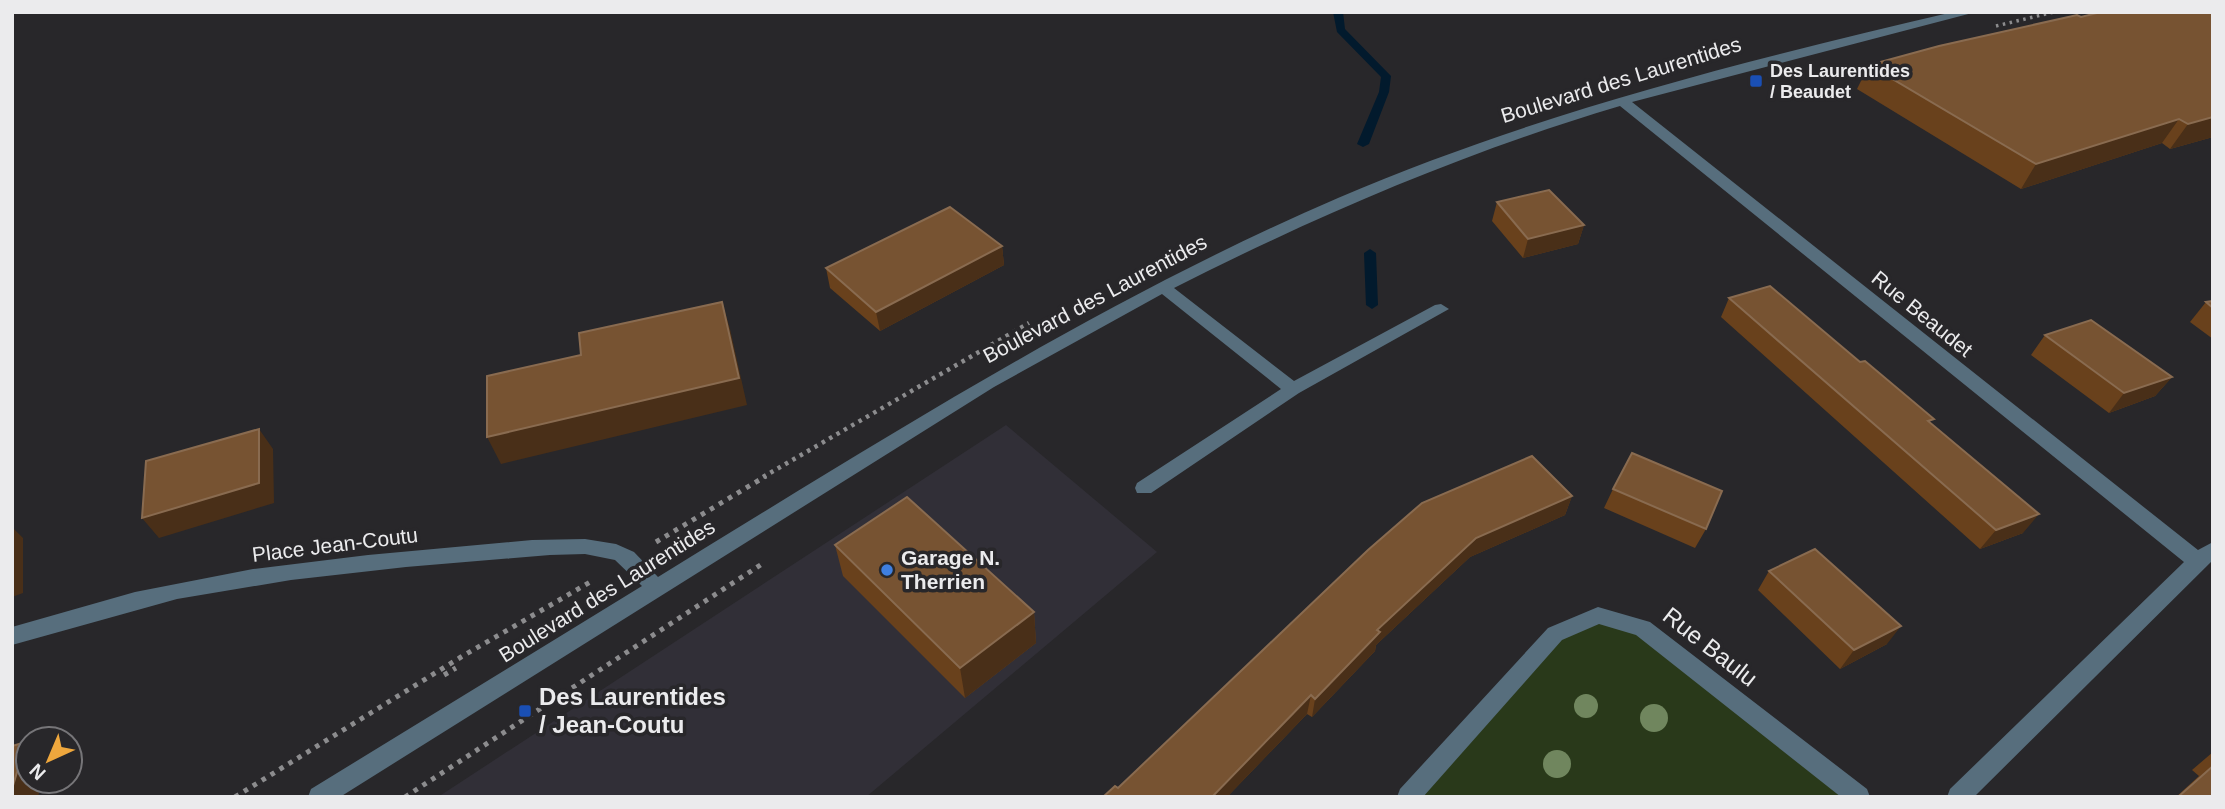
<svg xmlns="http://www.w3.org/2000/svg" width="2225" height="809" viewBox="0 0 2225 809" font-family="Helvetica,sans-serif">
	<rect width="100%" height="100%" fill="#28272a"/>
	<path fill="#312f37" d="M1006 425 1157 552 866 797H438Z"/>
	<path fill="#29391a" d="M1598 615 1643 628 1859 797H1408L1555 634Z"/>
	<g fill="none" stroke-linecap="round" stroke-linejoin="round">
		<path fill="#021a2d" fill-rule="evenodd" d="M1333 12H1343L1345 29 1391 76 1389 92 1369 144 1363 147 1357 144 1379 92 1381 77 1337 32Z
			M1370 249 1376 253 1378 305 1372 309 1366 305 1364 253Z"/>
		<path stroke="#8c8c8e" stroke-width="3.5" stroke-dasharray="2.5 4.5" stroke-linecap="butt" d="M1996 26 2054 12"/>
		<path stroke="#8c8c8e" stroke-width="4.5" stroke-dasharray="3.5 5" stroke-linecap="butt" d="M763 477 1029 323"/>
		<path stroke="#8c8c8e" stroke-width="5" stroke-dasharray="4.5 6" stroke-linecap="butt" d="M656 542 766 476
			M444 675 456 668
			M235 797 461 657 592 581
			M405 797 762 564"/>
		<path fill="#576e7d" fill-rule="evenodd" d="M1953 12H1976L1632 102 2198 550 2213 542V560L1974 797H1947L1950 789 2184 562 1620 106C1465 152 1318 215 1174 288L1294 381 1435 305 1441 304 1449 309 1299 393 1151 493H1137L1135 488 1137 483 1281 389 1162 294 994 387 340 797H308L311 789 642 586 615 560 585 554 550 555 406 567 291 580 177 599 12 645V627L135 592 253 569 368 555 532 540 585 539 616 544 634 552 658 577C880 441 1099 301 1338 198 1536 113 1744 61 1953 12Z
			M1598 607 1650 622 1867 789 1870 797H1841L1636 635 1599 624 1562 640 1423 797H1397L1400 789 1548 628Z"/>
	</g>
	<g fill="#70865e">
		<circle cx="1586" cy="706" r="12"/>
		<circle cx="1654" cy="718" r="14"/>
		<circle cx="1557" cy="764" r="14"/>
	</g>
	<path fill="#69411c" d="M2081 17 2213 137 2170 149 2162 143 2021 189 1857 89 1869 65Z
		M1497 202 1584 225 1578 244 1523 258 1492 221Z
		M1002 246 1004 265 880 331 830 288 826 268Z
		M1729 298 1931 423 2023 533 1980 549 1721 317Z
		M2213 301V339L2190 322 2206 302Z
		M2045 335 2172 377 2155 396 2109 413 2031 355Z
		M1613 489 1706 529 1695 548 1604 508Z
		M1572 496 1565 515 1470 557 1376 645 1375 651 1312 717 1307 714 1227 797H1103L1118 788 1368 550Z
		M835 545 1034 612 1036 643 965 698 843 576Z
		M1769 571 1887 644 1840 669 1758 590Z
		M2213 752V797H2176L2199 776 2192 770Z"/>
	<path fill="#492f18" d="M2213 117V137L2170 149 2188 124Z
		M2179 119 2162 143 2021 189 2036 164Z
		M1584 225 1578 244 1523 258 1528 239Z
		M1002 246 1004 265 880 331 876 312Z
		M722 302 730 329 747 405 501 464 487 437Z
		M2172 377 2155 396 2109 413 2124 393Z
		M259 429 273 449 274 503 159 538 142 518Z
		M1572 496 1565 515 1470 557 1376 645 1375 651 1312 717 1315 699 1377 630 1476 538Z
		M2039 514 2023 533 1980 549 1996 530Z
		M12 527 23 538V593L12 597Z
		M1034 612 1036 643 965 698 960 668Z
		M1901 626 1887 644 1840 669 1854 650Z
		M1311 695 1307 714 1227 797H1212Z
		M26 742 28 744V781H42L38 797H12V789Z"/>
	<path fill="#775332" stroke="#896b50" stroke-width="2" d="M2101 12H2213V117L2188 124 2179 119 2036 164 1869 65 1939 46 2077 15 2081 17Z
		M1549 190 1584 225 1528 239 1497 202Z
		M950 207 1002 246 876 312 826 268Z
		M1770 286 1860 362 1865 361 1934 419 1928 421 2039 514 1996 530 1729 298Z
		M2213 301V308L2206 302Z
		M722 302 739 378 487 437V376L581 355 579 333Z
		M2091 320 2172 377 2124 393 2045 335Z
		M259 429V483L142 518 146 461Z
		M1632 453 1722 491 1706 529 1613 489Z
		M1532 456 1572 496 1476 538 1377 630 1380 632 1315 699 1311 695 1212 797H1103L1115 786 1118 788 1368 550 1422 503Z
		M907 497 1034 612 960 668 835 545Z
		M1815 549 1901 626 1854 650 1769 571Z
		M26 742 12 789V746Z
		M2213 766V797H2178Z"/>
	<g fill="#1a4fb4" stroke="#28272a" stroke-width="2.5">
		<rect x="1749" y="74" width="14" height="14" rx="3.5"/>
		<rect x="518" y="704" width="14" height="14" rx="3.5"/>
	</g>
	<circle fill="#3f7fe0" stroke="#28272a" stroke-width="2.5" cx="887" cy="570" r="7"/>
	<g text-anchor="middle" stroke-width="7" stroke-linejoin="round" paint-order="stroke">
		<g font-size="18" font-weight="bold" fill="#ebebed" stroke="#28272a" text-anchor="start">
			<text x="1770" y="77">Des Laurentides<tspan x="1770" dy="21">/ Beaudet</tspan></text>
		</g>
		<g font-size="21" fill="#ebebed" stroke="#28272a">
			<text transform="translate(1621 80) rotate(-17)" y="7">Boulevard des Laurentides</text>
			<text transform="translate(1095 299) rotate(-28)" y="7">Boulevard des Laurentides</text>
			<text transform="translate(1922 314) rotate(39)" y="7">Rue Beaudet</text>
			<text transform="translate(335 545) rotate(-7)" y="7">Place Jean-Coutu</text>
			<text transform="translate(607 591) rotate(-32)" y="7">Boulevard des Laurentides</text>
		</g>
		<g font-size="21" font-weight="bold" fill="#ebebed" stroke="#28272a" text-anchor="start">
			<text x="901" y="565">Garage N.<tspan x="901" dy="24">Therrien</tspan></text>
		</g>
		<g font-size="24" fill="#ebebed" stroke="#28272a">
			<text transform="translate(1710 647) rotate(38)" y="8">Rue Baulu</text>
		</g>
		<g font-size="24" font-weight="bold" fill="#ebebed" stroke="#28272a" text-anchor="start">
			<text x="539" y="705">Des Laurentides<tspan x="539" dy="28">/ Jean-Coutu</tspan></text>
		</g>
	</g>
	<rect width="2225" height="809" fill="none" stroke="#ebebed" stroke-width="28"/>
	<g transform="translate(49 760) rotate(224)"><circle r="33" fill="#28272a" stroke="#767578" stroke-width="2"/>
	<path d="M0-5L12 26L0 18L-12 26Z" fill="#eea73d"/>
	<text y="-10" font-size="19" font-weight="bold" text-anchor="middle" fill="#ebebed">N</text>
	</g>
</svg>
